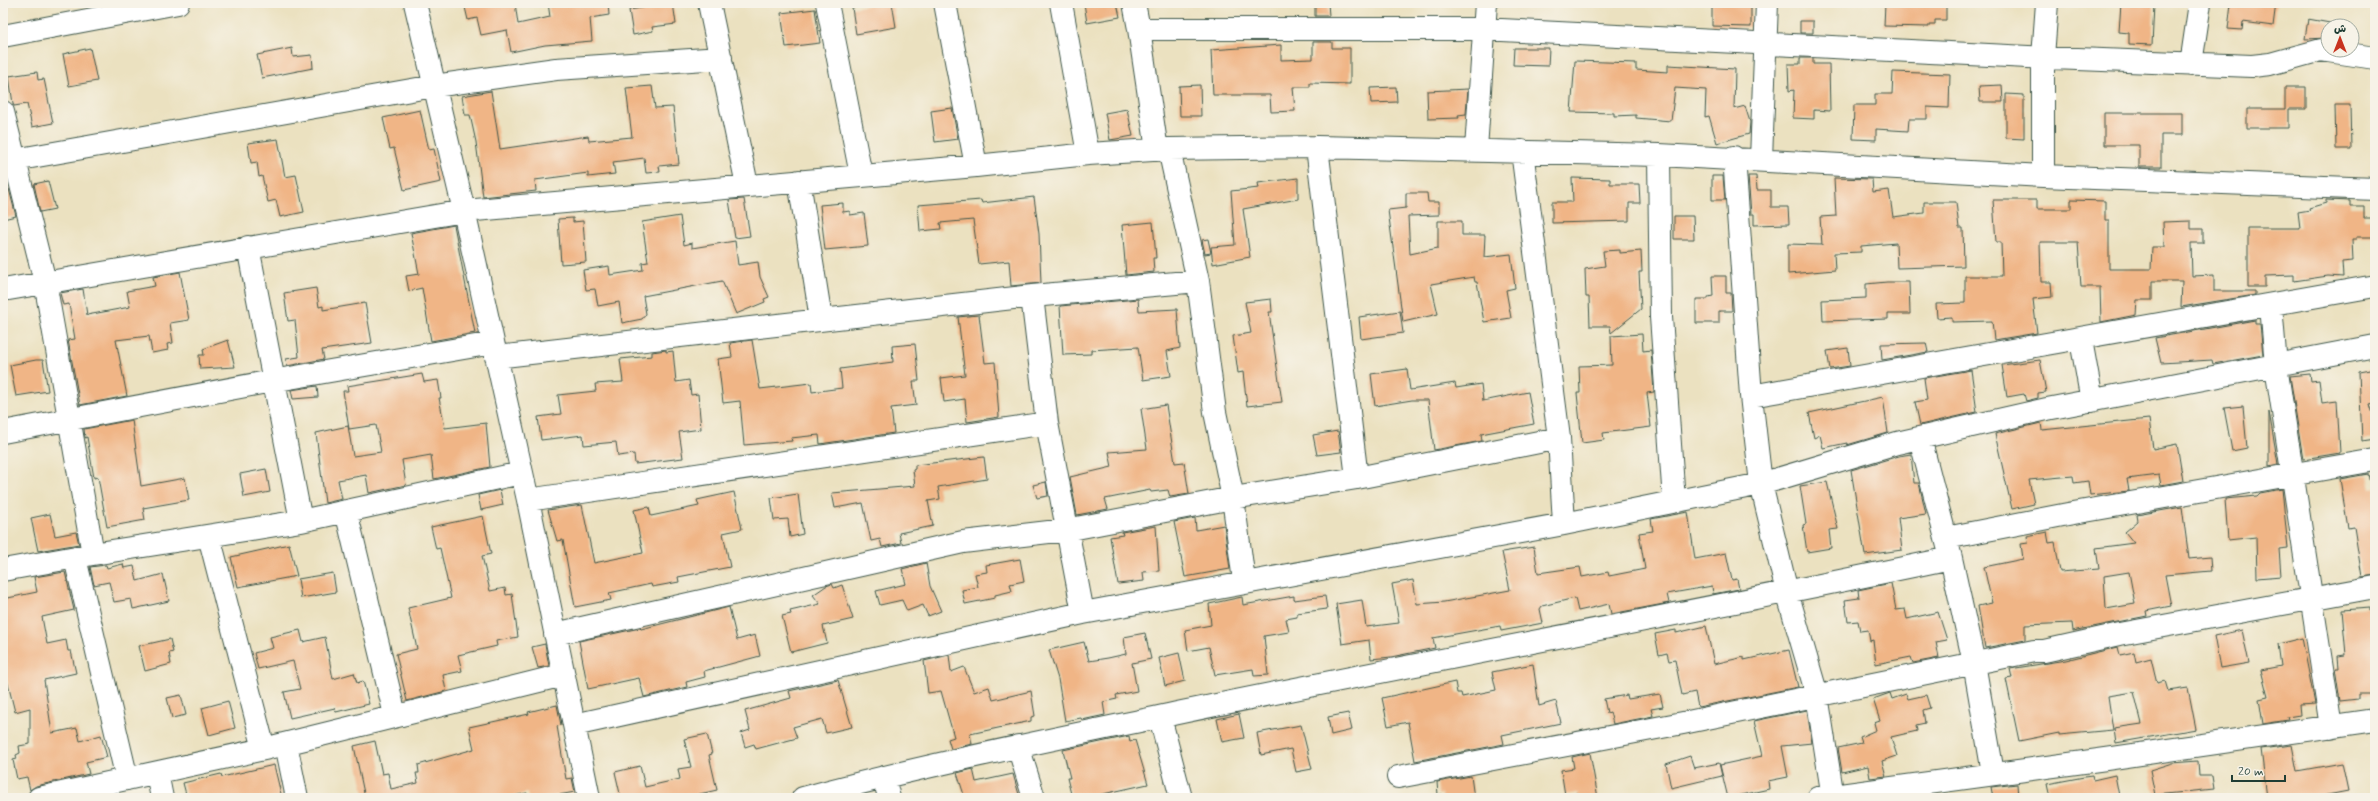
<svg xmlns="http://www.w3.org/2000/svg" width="2378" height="801" viewBox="0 0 2378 801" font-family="Mynerve,'Playpen Sans Arabic',sans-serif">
	<rect width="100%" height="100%" fill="#f7f3e8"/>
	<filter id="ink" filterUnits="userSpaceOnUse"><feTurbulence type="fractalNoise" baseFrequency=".025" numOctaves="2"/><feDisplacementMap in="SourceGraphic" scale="8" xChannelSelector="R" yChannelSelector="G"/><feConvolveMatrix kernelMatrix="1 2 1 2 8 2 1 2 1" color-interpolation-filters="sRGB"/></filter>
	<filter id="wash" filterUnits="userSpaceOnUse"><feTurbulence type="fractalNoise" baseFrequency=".012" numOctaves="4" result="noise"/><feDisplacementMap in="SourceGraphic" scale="16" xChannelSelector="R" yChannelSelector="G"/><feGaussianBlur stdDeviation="0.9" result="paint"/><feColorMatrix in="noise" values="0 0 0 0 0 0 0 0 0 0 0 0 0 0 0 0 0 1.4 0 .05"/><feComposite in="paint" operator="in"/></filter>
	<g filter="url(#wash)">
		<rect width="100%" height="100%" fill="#ebe1c0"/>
		<g id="blocks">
			<path fill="#f0b586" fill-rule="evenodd" d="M464 3H515L518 24 550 17 548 3H608L609 15 590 18 592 41 545 45 511 52 507 30 481 35 477 18 468 20Z
				M673 3 676 24 652 27 653 31 633 35 629 10Z
				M883 3H892L896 27 856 34 852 8Z
				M1084 3H1117L1120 17 1087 23Z
				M1315 3H1328L1329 16H1315Z
				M1712 3H1751V27L1712 26Z
				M1885 3H1946V20H1935V25H1929V27L1884 26Z
				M2121 3 2154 5 2152 45 2129 44V33L2119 32Z
				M2231 3H2276L2273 26 2243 22 2242 30 2228 29Z
				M815 9 820 43 786 47 781 13Z
				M2308 19 2330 23 2328 26V38L2305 39Z
				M1800 21H1813V33H1800Z
				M1313 42H1332V48H1350V84L1310 83V87H1293L1295 111 1271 112 1270 95H1213L1211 50 1281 45V60L1313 59Z
				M90 48 97 81 69 86 63 54Z
				M292 48 293 57 312 55 313 68 262 78 257 55Z
				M1514 48H1549L1548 66 1513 65Z
				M1800 58H1813V64H1829L1830 111 1814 110V119L1793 118 1794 90 1789 91 1788 64H1800Z
				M1575 61 1636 63V70L1668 72V65L1735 69 1734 109 1745 106 1750 122 1749 134 1717 143 1709 116 1705 117 1706 90 1675 88 1671 121 1636 118V115L1614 116V113L1571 112Z
				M37 72 38 80 44 79 53 123 32 127 27 104 14 106 13 104 9 76Z
				M1893 72 1950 74 1949 108 1927 107V119H1909L1908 131 1876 129V140L1853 139 1854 105H1875V94H1892Z
				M1200 85 1201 116H1180L1179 86Z
				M2002 85 2003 102H1980L1979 86Z
				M652 86 655 108 673 107 679 164 659 166 660 172 646 173 644 158 613 162 615 174 588 177V173L535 180 536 191 483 197 476 142 470 115H465L462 96 491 91 500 149 588 136 589 141 632 137 626 88Z
				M1396 87 1397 102 1371 103 1370 88Z
				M2285 87H2306V109H2289V128H2247V109H2285Z
				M1468 89 1466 114 1458 115 1459 118 1428 119 1427 91Z
				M2006 94 2024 95V139L2006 138Z
				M2335 105H2350L2351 149H2336Z
				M952 108 958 139 935 142 931 111Z
				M1127 109 1133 136 1110 140 1105 113Z
				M420 110 429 150 434 149 441 182 404 190 394 148 390 149 383 118Z
				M2104 113H2182V135H2161V167H2139V145H2104Z
				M278 139 285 177 296 175 304 212 280 217 276 200 268 202 262 176 259 177 257 162 251 163 248 143Z
				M1712 176H1723L1725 200H1712Z
				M1748 176H1756L1757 190H1771V207H1788L1789 224 1754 225V214H1751Z
				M1298 178V199L1243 209 1250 257 1213 264 1211 247 1235 245 1231 191 1259 188 1258 183Z
				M1572 178 1610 179V184H1639L1640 203H1629V221L1552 223V202H1573Z
				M1834 178 1872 179 1873 192 1889 190 1893 217 1924 213V202H1956L1959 228H1963L1964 266 1897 268 1896 243 1861 246V252L1834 253 1835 270 1788 274V244L1822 245 1820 217 1836 216Z
				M48 181 55 209 40 212 34 184Z
				M9 189 16 216 3 219V190Z
				M1406 193H1427L1428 202H1439V215L1408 216 1410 254 1438 248V221H1462V235H1485L1484 257 1511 254 1515 288 1506 290 1511 318 1484 322 1477 282H1475L1474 277 1431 284 1438 314 1403 322 1388 210 1406 208Z
				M1034 197 1039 234 1041 283 1011 286 1009 261 979 264 973 220 940 223 941 229 920 231 918 205 981 200 982 203Z
				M744 199 750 236 735 238 729 200Z
				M1993 200H2037V209H2071V200L2105 201V220H2109V269H2151L2152 247H2164L2163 222 2191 221V229H2203V243H2191L2192 276 2214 275V291H2255V295L2181 307 2182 281H2152V300H2137L2136 315 2101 322 2100 287H2081L2078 242H2040L2041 282H2051L2052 297 2033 299 2037 333 1994 340 1992 321 1952 322V317L1937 318 1936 304 1965 303V276H2002L2001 242H1996Z
				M2326 200 2350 201V207H2364V218H2375V237H2356V240H2352L2353 261 2342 262 2343 277 2328 276 2294 281V275L2265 276V287H2248V228H2300L2298 212 2310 210 2309 208 2326 203Z
				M843 203V212L850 211V215L864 213 868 246 825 250 820 205Z
				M680 216 684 245 692 243V248L735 241 738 265 758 262 760 277 769 297 764 299 765 302 736 314 722 281 643 296 646 314 642 319 622 323 619 302 598 306 595 289 586 290 583 270 609 266 610 275 643 270 642 263 648 262 642 222Z
				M1674 216H1693L1694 239H1674Z
				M573 218V222L583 221 586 262 561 264 558 219Z
				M1153 222 1156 258H1153L1154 272 1126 275 1122 225Z
				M454 225 475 333 431 341 422 288 409 291 406 276 419 274 411 233Z
				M1208 239 1211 253 1205 254 1202 240Z
				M1620 250V253L1641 251 1642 272H1639L1641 309 1611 333 1610 326H1590L1589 297H1586L1585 269 1605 266 1603 251Z
				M180 272 189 320 170 323 173 343 167 344 168 350 152 353 149 336 116 340 127 396 80 405 68 340 75 339 69 304 63 305 60 293 83 289 87 315 130 307 127 291 155 286 153 277Z
				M1712 276H1726V293H1731L1732 311H1719V323H1696V299H1708V297L1713 296Z
				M1887 282H1909L1910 314H1888V319L1823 321 1822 300 1866 298V284Z
				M316 288 319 307 323 306V310L365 303 372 343 322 350 324 359 287 366 286 359 299 357 295 320 288 321 284 293Z
				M1138 299 1139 311 1177 309 1180 348 1167 351 1171 376 1143 380 1138 347 1091 350V354L1063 355 1060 306Z
				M1271 299 1272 312H1269L1282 402 1247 406 1243 372 1238 373 1233 336 1251 333 1245 302Z
				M1400 311 1403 333 1361 339 1359 317Z
				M979 315 985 363 995 362 999 417 967 422 965 399 944 402 941 378 965 375 958 317Z
				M2255 320V324H2260L2263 355 2213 364 2212 360 2161 363 2155 338Z
				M1642 334 1643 351 1651 350 1654 392 1647 393 1651 427 1603 433 1604 440 1582 443 1577 393H1580L1579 366 1612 365 1611 336Z
				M228 340 235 367 200 369 199 355H204L203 349Z
				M752 340 760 389 811 383 812 392 842 388 840 369 893 362 892 346 915 344 919 381H913L916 405 891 408 894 433 820 444 819 435 791 438 792 441 744 445 740 401 723 403 718 359 732 357 730 343Z
				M1926 343 1928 352 1882 360 1881 344Z
				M1848 348 1850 366 1830 369 1827 351Z
				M666 350V352L673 351 676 382 689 380 691 395 698 394 701 429 679 432 683 458 635 464 634 454 618 456 616 442 584 445 583 435 541 440 538 417 561 414 558 395 596 391 595 384 623 382 620 359 652 356V352Z
				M36 360H43L48 391 16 396 10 365Z
				M2040 360 2046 392 2038 393V398L2026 401 2024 394 2007 397 2002 365Z
				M1407 369 1410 390 1455 383 1456 388 1481 384 1483 401 1528 392 1534 424 1481 434 1482 441 1434 450 1428 400H1412L1375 406 1371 374Z
				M2375 369V403L2370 404 2375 421V439L2362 441 2359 372Z
				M1971 370 1977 412 1920 425 1915 402 1927 400 1924 378Z
				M422 374 424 382 438 380 441 398H439L445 428 486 423 490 467 434 479 431 455 402 460 406 485 369 493 366 475 338 480 342 499 325 503 316 433 348 426 353 456 381 452 376 425 349 429 343 391H348L347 386Z
				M2310 374 2311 381 2319 380 2322 403 2337 401 2340 453 2303 459 2290 376Z
				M317 386 318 397 293 399 291 390Z
				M1883 397 1888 433 1847 445V443L1823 448 1820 435 1814 438 1809 413Z
				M1166 405 1175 463 1184 462 1189 494 1170 497 1168 490 1151 492 1150 490 1105 499 1108 509 1077 515 1070 477 1112 467 1109 452 1147 449 1141 409Z
				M2243 406 2247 448 2232 451 2224 408Z
				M2269 412 2278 464 2269 466Z
				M2149 419 2153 449 2177 444 2183 481 2161 485 2159 475 2127 479 2129 491 2090 495 2088 481 2074 483 2073 476 2029 480 2034 504 2012 509 1995 434 2041 423 2042 430Z
				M132 420 141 486 185 478 189 500 143 508 145 520 107 527 98 477 94 478 87 437 85 438 84 429Z
				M1338 431 1341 452 1317 455 1313 435Z
				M1911 454 1914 483H1919L1926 514 1898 518 1902 550 1865 555 1851 470 1899 456Z
				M984 457 987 479 938 487 940 499 928 501 933 526 899 533 901 543 882 547 880 539 871 541 863 503 835 508 832 493 915 486 913 470 915 469V465Z
				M266 469 270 492 244 497 240 474Z
				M2368 474 2371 489 2375 488V575L2362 577 2354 527 2348 528 2340 479Z
				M1046 482 1048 496 1037 498 1033 485Z
				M1827 482 1838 529 1829 530 1831 548 1807 552 1803 525 1806 524 1800 486Z
				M2282 489 2288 548 2279 549 2281 576 2257 578 2256 537 2228 540 2225 499 2257 496 2260 493Z
				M500 490 503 505 481 510 478 495Z
				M734 492 742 529 723 533 730 567 678 577 679 582 652 587 651 584 609 593 611 600 575 607 563 540 557 541 548 510 582 505 594 563 643 553 634 510 649 507 651 516 699 506 697 500Z
				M798 494 803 534 790 537 788 519 774 520 771 498Z
				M2182 507 2189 559 2210 557 2211 571 2165 575 2171 606 2146 611 2147 616 2073 631 2072 623 2025 625V640L1985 648 1978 606 1992 603 1984 567 2023 559 2021 544 2028 543 2027 536 2047 532 2049 543 2055 542 2060 572 2099 569 2096 548 2134 543 2125 532 2138 521 2137 515ZM2129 572 2135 604 2106 609 2104 576Z
				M1688 512 1695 559 1726 553 1732 580 1737 579 1739 589 1713 594 1712 586 1667 594 1669 603 1611 614 1609 604 1578 611 1575 598 1542 606 1540 609 1543 623 1501 631 1500 626 1433 638 1435 648 1391 657 1371 659 1369 640 1342 644 1336 604 1362 600 1366 627 1399 623 1392 584 1413 580 1417 604 1444 602 1510 590 1502 552 1534 547 1538 573 1580 567 1582 577 1608 572 1609 576 1645 569 1639 533 1653 531 1651 519Z
				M50 514 55 536 76 532 79 544 38 551 31 518Z
				M483 516 491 554 482 556 490 591 505 588 506 595 512 594 518 637 496 641 497 646 458 655 462 671 443 675 446 691 407 701 396 654 417 649 408 608 451 598 440 548 436 549 431 527Z
				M1195 518 1196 530 1224 525 1230 569 1185 577 1174 522Z
				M1156 526 1159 571 1143 572 1144 581 1118 584 1110 537 1123 535 1122 532Z
				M289 544 297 576 238 587 231 557Z
				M1020 559 1024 581 1010 584 1012 591 995 595V598L965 604 962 590 978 587 975 574 987 572 986 565Z
				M926 563 930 586 941 611 928 616 923 605 907 611 902 600 880 605 876 591 906 584 902 569Z
				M123 564 124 568 134 566 137 581 163 574 169 601 133 609 131 599 114 602 109 582 94 585 90 567 106 565 107 568Z
				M65 572 74 610 42 617 47 644 66 640 68 651H71L76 673 44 680 52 733 77 728 80 741 101 735 107 757 86 762 89 774 36 786 30 790 27 777 17 779 13 760 17 759 16 755 20 753 19 746 30 744V708L15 712 7 680 3 681V599L37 592 34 577Z
				M333 573 336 592 301 598 298 579Z
				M1891 583 1896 610 1905 609 1907 619 1938 612 1947 640 1936 642 1939 658 1913 663 1911 657 1876 664 1873 640 1870 641 1868 630 1860 631 1858 621 1848 622 1845 600 1859 598 1858 590Z
				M832 584 834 588 842 585 853 619 823 626 827 643 791 652 782 616 791 614 790 611 820 604 813 595 826 586Z
				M1294 596V600L1325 596 1327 609 1297 613V617L1286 619 1289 632 1264 636 1268 675 1254 676 1253 669 1215 675 1209 647 1188 651 1185 630 1211 625 1209 604 1242 597 1243 605Z
				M729 607 737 640 755 635 760 656 704 671 705 677 686 682 687 687 644 697 639 678 588 689 579 641 640 628 641 629Z
				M2369 608V611L2375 610V694H2358V699L2340 701 2335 668H2339L2338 656 2346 655 2342 610Z
				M1706 626 1714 664 1744 657V660L1789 650 1798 687 1698 707 1695 692 1682 695 1675 660 1669 661 1667 653 1659 655 1655 634 1676 630V633Z
				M300 630 303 642 325 637 333 679 354 673 357 683 363 681 369 704 336 712 335 708 290 718 284 692 300 689 293 661 258 669 254 653 273 648 270 637Z
				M2242 630 2249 663 2220 668 2214 636Z
				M1145 633 1151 659 1132 663 1137 691 1116 695 1117 699 1103 702 1105 715 1082 720 1081 718 1065 721 1058 679 1049 650 1084 642 1089 661 1108 658 1126 654 1124 637Z
				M2302 638 2315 704 2299 705 2300 715 2287 717 2288 720 2263 724 2259 699 2268 697 2261 670 2281 666 2278 644Z
				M170 639 173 652 169 653 171 664 145 671 139 646Z
				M545 644 549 666 538 668 532 647Z
				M2118 647 2120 655 2134 652 2136 662 2151 658 2157 683 2165 681 2168 691 2188 688 2196 729 2116 743 2114 728 2142 724 2134 692 2108 696 2113 730 2059 735V733L2019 741 2006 679 2012 678 2010 669 2066 660Z
				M1179 653 1185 681 1165 686 1159 658Z
				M949 655 951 672 964 667 974 692 989 687 993 700 1031 691 1035 716 1031 717V721L970 734 972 744 951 749 948 739 954 737 941 691 928 693 924 661Z
				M1533 664 1539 706 1556 701 1561 723 1502 735 1504 744 1415 761 1408 722 1388 726 1382 698 1455 682 1457 693H1461L1462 697 1496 690 1492 672Z
				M838 680 852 727 826 733 822 719 793 727 797 738 756 749 754 744 745 747 741 733 750 730 745 711 791 698 789 691Z
				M1890 693 1892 699 1906 694 1908 699 1926 695 1930 708 1923 710 1925 723 1916 725 1917 731 1891 737 1897 756 1882 761 1886 776 1870 778 1868 766 1842 772 1838 748 1862 743 1860 737 1876 730 1874 723 1880 721 1873 699Z
				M1660 694 1663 707 1651 709 1653 716 1613 724 1610 712 1607 713 1604 699 1627 695 1628 699Z
				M181 695 186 715 172 718 167 698Z
				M228 701 235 728 209 735 202 708Z
				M557 705 561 725 557 726 566 779 572 778 575 792 542 798H528L527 793 505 798H365L354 746 375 741 382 774 388 773 391 789 418 783 416 773H419L418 765 474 749 469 727 529 714 528 712Z
				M1807 710 1812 743 1782 746 1788 777 1768 781 1769 789 1728 798 1720 765 1762 756 1754 721Z
				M1348 713 1352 730 1331 735 1328 717Z
				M1239 714 1244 738 1222 742 1217 719Z
				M1301 725 1312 769 1296 772 1291 749 1261 755 1257 733Z
				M707 734 712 754 709 755 717 790 682 798H621L615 772 640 766 645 787 680 779 678 769 691 767 684 739Z
				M1129 736 1130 742 1135 740 1148 784 1085 798H1072L1067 778H1070L1063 750Z
				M2292 745 2297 771 2342 763 2348 791 2312 798H2267L2261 749Z
				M1590 753 1598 798H1579L1578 793 1565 795 1561 770 1574 768 1572 757Z
				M1690 756 1694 768 1719 763 1722 776 1671 788 1666 764Z
				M2198 761 2199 776H2212L2214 789 2155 795 2150 770 2172 763Z
				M274 765 282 798H187L183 783 221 774 222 777Z
				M973 769 976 782 1013 774 1020 798H965L957 773Z
				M2115 775 2119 796 2109 798H2050L2047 784 2084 777 2092 776 2093 780Z
				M1471 776 1474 798H1442V794L1438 795 1437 782Z
				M2017 784 2018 798H1993L1991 787Z"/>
		</g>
	</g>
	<g filter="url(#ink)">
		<use href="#blocks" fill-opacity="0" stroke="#3e5649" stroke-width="1"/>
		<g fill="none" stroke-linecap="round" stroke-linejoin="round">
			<defs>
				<path id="minor" d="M415 3 464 211 528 500 589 798
					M709 3 747 185
					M827 3 861 175
					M945 3 976 166
					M1061 3 1088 154
					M1134 3 1139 29
					M3 36 178 3
					M2191 64 2200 3
					M3 112 45 282 93 554
					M1317 147 1357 478
					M1169 149 1198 281 1215 412 1233 498 1244 581
					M1476 149 1486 3
					M1157 150 1139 29H1482L2028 57 2252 66 2270 64 2321 50 2375 58
					M1522 151 1559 438 1564 524
					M1659 155 1661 317 1674 501
					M1734 157 1751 396 1761 484 1787 592 1817 695 1833 798
					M1761 159 1767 3
					M3 162 434 86 556 69 721 58
					M2043 176V57L2047 3
					M799 181 821 319
					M248 247 301 521
					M3 290 464 211 976 166 1088 154 1169 149 1317 147 1659 155 2043 176 2375 189
					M1032 296 1047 423 1083 613
					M2271 305 2276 366 2331 727
					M2081 340 2092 401
					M496 357 1032 296 1198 281
					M1751 396 2375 286
					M3 432 272 381 493 343
					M1920 438 1951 558 1974 663 1993 773
					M528 500 1047 423
					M346 511 395 715
					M209 536 264 749
					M1946 538 2068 514 2375 460
					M75 558 127 779
					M3 570 93 554 301 521 521 473
					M555 634 963 542 1066 530 1233 498 1357 478 1559 438
					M1160 717 1181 798
					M574 725 1083 613 1564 524 1761 484 1897 443 2047 409 2375 346
					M286 744 297 798
					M1018 746 1034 798
					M157 773 162 798
					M884 777 889 798
					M1398 777 1683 723 2034 651H2044L2120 634 2375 587
					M39 798 264 749 563 675
					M803 798C928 764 1055 739 1182 712 1438 659 1696 612 1951 558
					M1818 798 2106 759 2375 720"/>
			</defs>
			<use href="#minor" stroke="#3e5649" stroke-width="24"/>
			<use href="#minor" stroke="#fff" stroke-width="22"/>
		</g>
	</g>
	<rect width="2378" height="801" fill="none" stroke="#f7f3e8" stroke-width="16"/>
	<g transform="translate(2340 38)"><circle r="19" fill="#f7f3e8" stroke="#a1aaa0"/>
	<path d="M0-3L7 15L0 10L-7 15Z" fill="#c8321e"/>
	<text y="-6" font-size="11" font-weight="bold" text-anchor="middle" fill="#1f3d34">ش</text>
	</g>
	<path d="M2232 775v6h53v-6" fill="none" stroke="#1f3d34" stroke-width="2"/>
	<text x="2238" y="775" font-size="12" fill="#1f3d34" stroke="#f7f3e8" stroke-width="3" paint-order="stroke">20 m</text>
</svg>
